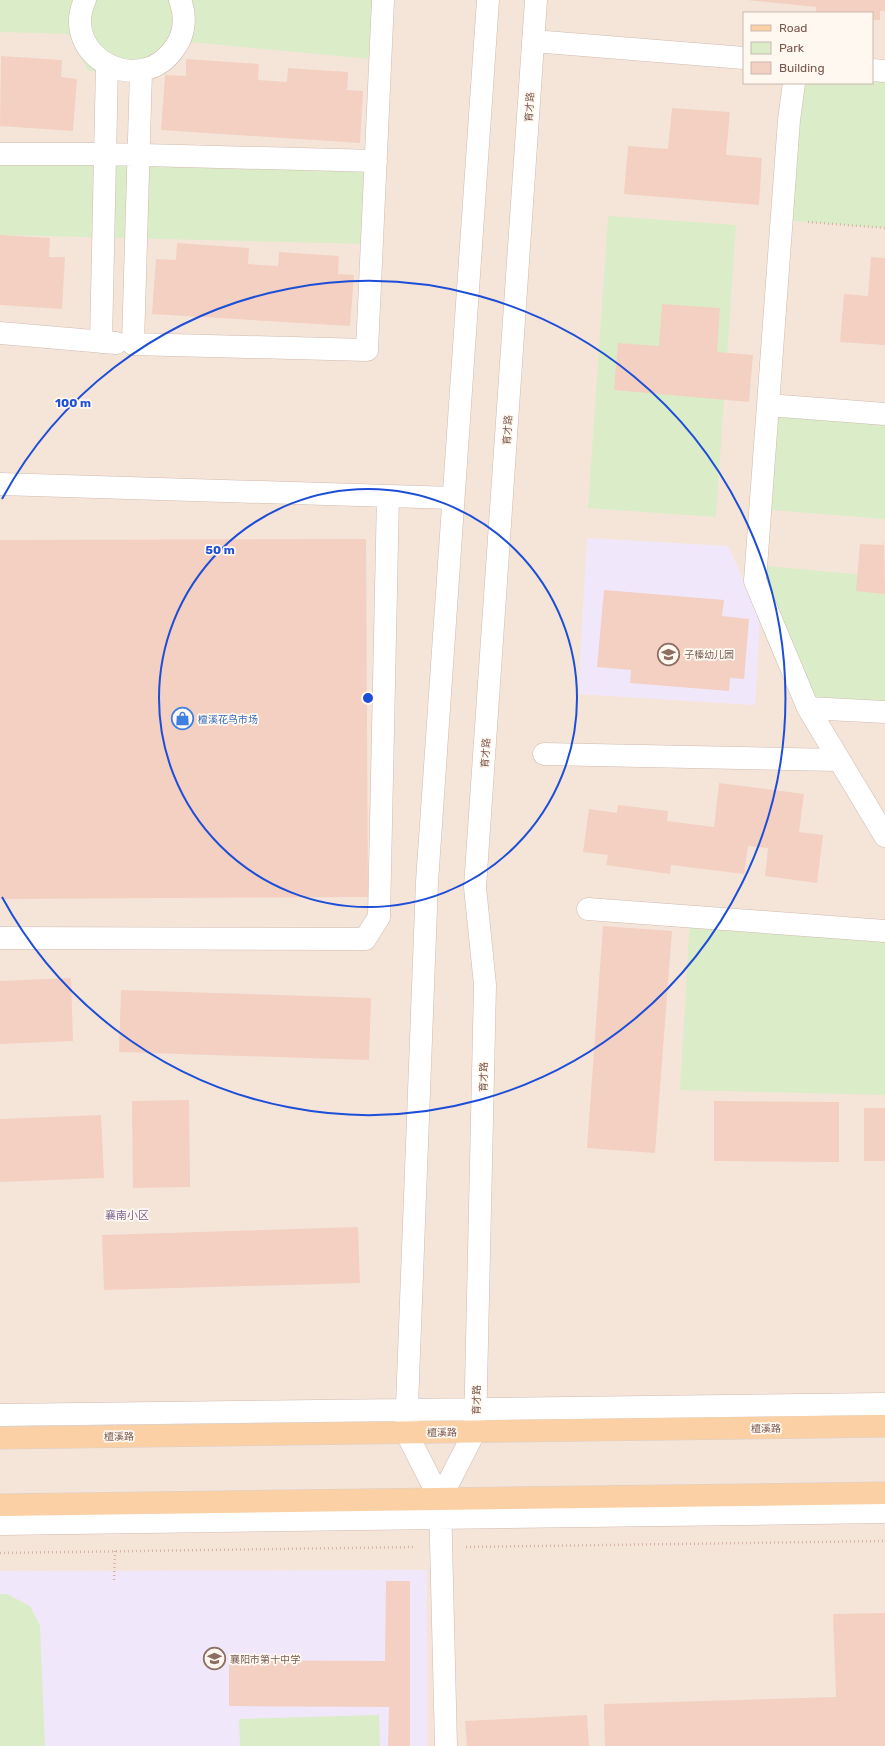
<svg xmlns="http://www.w3.org/2000/svg" width="885" height="1746" viewBox="0 0 885 1746" font-family="Rubik,'Noto Sans SC',sans-serif">
	<rect width="100%" height="100%" fill="#fdf4eb"/>
	<path fill="#f5e5d9" fill-rule="evenodd" d="M0 0H885V1746H0ZM744 13H872V83H744Z"/>
	<path fill="#f1e7fa" d="M587 538 728 546 760 615 755 705 578 694Z
		M427 1570V1746H0V1571Z"/>
	<path fill="#dbecc8" d="M0 0H383L381 60 180 41 171 55 165 75 88 71 68 34 0 32Z
		M872 70 885 71V228L782 220 794 83H872Z
		M0 155 376 161 372 244 0 235Z
		M608 216 736 225 716 517 588 508Z
		M768 405 885 414V519L760 509Z
		M756 565 885 577V712L808 708Z
		M690 917 885 931V1095L680 1090Z
		M0 1594H7L30 1606 40 1626 45 1746H0Z
		M379 1715 380 1746H240L239 1719Z"/>
	<path fill="#f3d0c2" d="M747 0H885V11H880V20H872V13H816V7Z
		M1 56 62 60 61 77 77 79 73 131 0 126Z
		M186 59 259 64 258 80 287 82 288 68 348 72 347 90 363 91 360 143 161 130 165 75 186 76Z
		M672 108 730 112 726 155 762 158 759 205 624 194 628 146 668 149Z
		M0 235 50 238 49 257H65L62 309 0 305Z
		M177 243 249 248 248 264 278 266 279 252 339 256 338 274 354 275 350 326 152 314 156 259 176 260Z
		M871 257 885 258V345L840 342 844 294 868 296Z
		M662 304 720 308 717 352 753 355 749 402 614 390 618 343 659 346Z
		M366 539 368 897 0 899V540Z
		M884 540 885 594 856 591 860 544 883 545Z
		M604 590 724 600 722 616 749 619 744 679 730 678 729 691 630 683 631 670 597 667Z
		M719 783 804 794 799 832 823 835 817 883 765 876 768 848 748 846 744 874 671 865 670 874 606 865 608 855 583 852 589 809 617 813 618 805 668 811 667 821 714 827Z
		M603 926 672 931 655 1153 587 1148Z
		M71 978 73 1041 0 1044V981Z
		M121 990 371 998 369 1060 119 1052Z
		M189 1100 190 1187 133 1188 132 1101Z
		M714 1101 839 1102V1162L714 1161Z
		M864 1108H885V1161H864Z
		M101 1115 104 1178 0 1182V1119Z
		M358 1227 360 1283 104 1290 102 1235Z
		M386 1581H410V1746H388L389 1707 229 1706V1660L385 1661Z
		M885 1613V1746H605L604 1704 836 1697 833 1614Z
		M587 1715 589 1746H467L465 1721Z"/>
	<g fill="none" stroke-linecap="round" stroke-linejoin="round">
		<defs>
			<path id="minor" d="M85 0C59 57 142 100 176 46 185 33 186 15 180 0
				M533 41 744 58
				M872 70 885 71
				M141 71 133 344 367 350 383 0
				M794 83 789 120 755 581 808 708 885 712
				M0 154H106L376 161
				M0 333 116 343
				M101 342 107 65
				M768 405 885 414
				M0 484 453 498
				M808 708 885 836
				M544 754 839 760
				M588 909 885 931
				M0 938 365 939 379 917 388 496
				M0 1415 885 1404
				M440 1499 475 1431 485 985 475 887 536 0
				M0 1524 885 1512
				M446 1746 440 1499 406 1432 427 882 488 0"/>
			<path id="major" d="M0 1438 885 1426
				M0 1505 885 1493"/>
		</defs>
		<use href="#minor" stroke="#d0baaf" stroke-width="23"/>
		<use href="#major" stroke="#d9d0cd" stroke-width="23"/>
		<path stroke="#d8b2a4" stroke-width="2.5" stroke-dasharray="1 3" stroke-linecap="butt" d="M808 222 885 228
			M466 1547 885 1541
			M0 1553 415 1547
			M114 1580 115 1551"/>
		<use href="#minor" stroke="#fff" stroke-width="22"/>
		<use href="#major" stroke="#fbd0a4" stroke-width="22"/>
	</g>
	<g fill="none" stroke="#1d4ed8" stroke-width="2">
		<circle cx="368" cy="698" r="209"/>
		<path d="M2 499A417 417 0 1 1 2 897"/>
	</g>
	<defs>
		<symbol id="school-ring" viewBox="-11 -11 22 22"><circle r="9.5" fill="#fff8f1" stroke="#8d6e63" stroke-width="1.5"/><path d="M0-5L7-2L0 1L-7-2ZM-4 1L0 2.5L4 1V4Q0 6-4 4Z" fill="#8d6e63"/></symbol>
		<symbol id="shop-ring" viewBox="-11 -11 22 22"><circle r="9.5" fill="#fff8f1" stroke="#3f7fe0" stroke-width="1.5"/><path d="M-5-2.5h2.3a2.7 3.5 0 0 1 5.4 0H5L5.5 6h-11ZM-1.5-2.5h3a1.5 2.3 0 0 0-3 0Z" fill="#3f7fe0"/></symbol>
	</defs>
	<g fill-rule="evenodd">
		<use href="#school-ring" x="656" y="642" width="25" height="25"/>
		<use href="#shop-ring" x="170" y="706" width="25" height="25"/>
		<use href="#school-ring" x="202" y="1646" width="25" height="25"/>
	</g>
	<g text-anchor="middle" stroke-width="3.5" stroke-linejoin="round" paint-order="stroke">
		<g font-size="10" fill="#79574c" stroke="#fff8f1">
			<text transform="translate(529 107) rotate(-86)" y="4">育才路</text>
			<text transform="translate(507 430) rotate(-86)" y="4">育才路</text>
			<text transform="translate(485 753) rotate(-86)" y="4">育才路</text>
			<text transform="translate(483 1077) rotate(-89)" y="4">育才路</text>
			<text transform="translate(476 1400) rotate(-89)" y="4">育才路</text>
			<text transform="translate(766 1428) rotate(-1)" y="4">檀溪路</text>
			<text transform="translate(442 1432) rotate(-1)" y="4">檀溪路</text>
			<text transform="translate(119 1436) rotate(-1)" y="4">檀溪路</text>
		</g>
		<g font-size="10" fill="#785e54" stroke="#fff8f1" text-anchor="start">
			<text x="684" y="658">子榛幼儿园</text>
			<text x="230" y="1663">襄阳市第十中学</text>
		</g>
		<g font-size="10" fill="#366cbe" stroke="#fff8f1" text-anchor="start">
			<text x="198" y="723">檀溪花鸟市场</text>
		</g>
		<g font-size="11" fill="#7f6594" stroke="#fff8f1">
			<text x="127" y="1219">襄南小区</text>
		</g>
	</g>
	<circle cx="368" cy="698" r="6" fill="#1d4ed8" stroke="#fff8f1" stroke-width="2"/>
	<g font-size="12" text-anchor="middle" font-weight="bold" fill="#1d4ed8" stroke="#fff8f1" stroke-width="3.5" stroke-linejoin="round" paint-order="stroke">
		<text x="73" y="407">100 m</text>
		<text x="220" y="554">50 m</text>
	</g>
	<rect x="743" y="12" width="130" height="72" fill="#fff8f1" stroke="#c9b8af"/>
	<rect x="751" y="25" width="20" height="6" fill="#fbd0a4" stroke="#c9b8af"/>
	<text x="779" y="32" font-size="12" fill="#79574c">Road</text>
	<rect x="751" y="42" width="20" height="12" fill="#dbecc8" stroke="#c9b8af"/>
	<text x="779" y="52" font-size="12" fill="#79574c">Park</text>
	<rect x="751" y="62" width="20" height="12" fill="#f3d0c2" stroke="#c9b8af"/>
	<text x="779" y="72" font-size="12" fill="#79574c">Building</text>
</svg>
